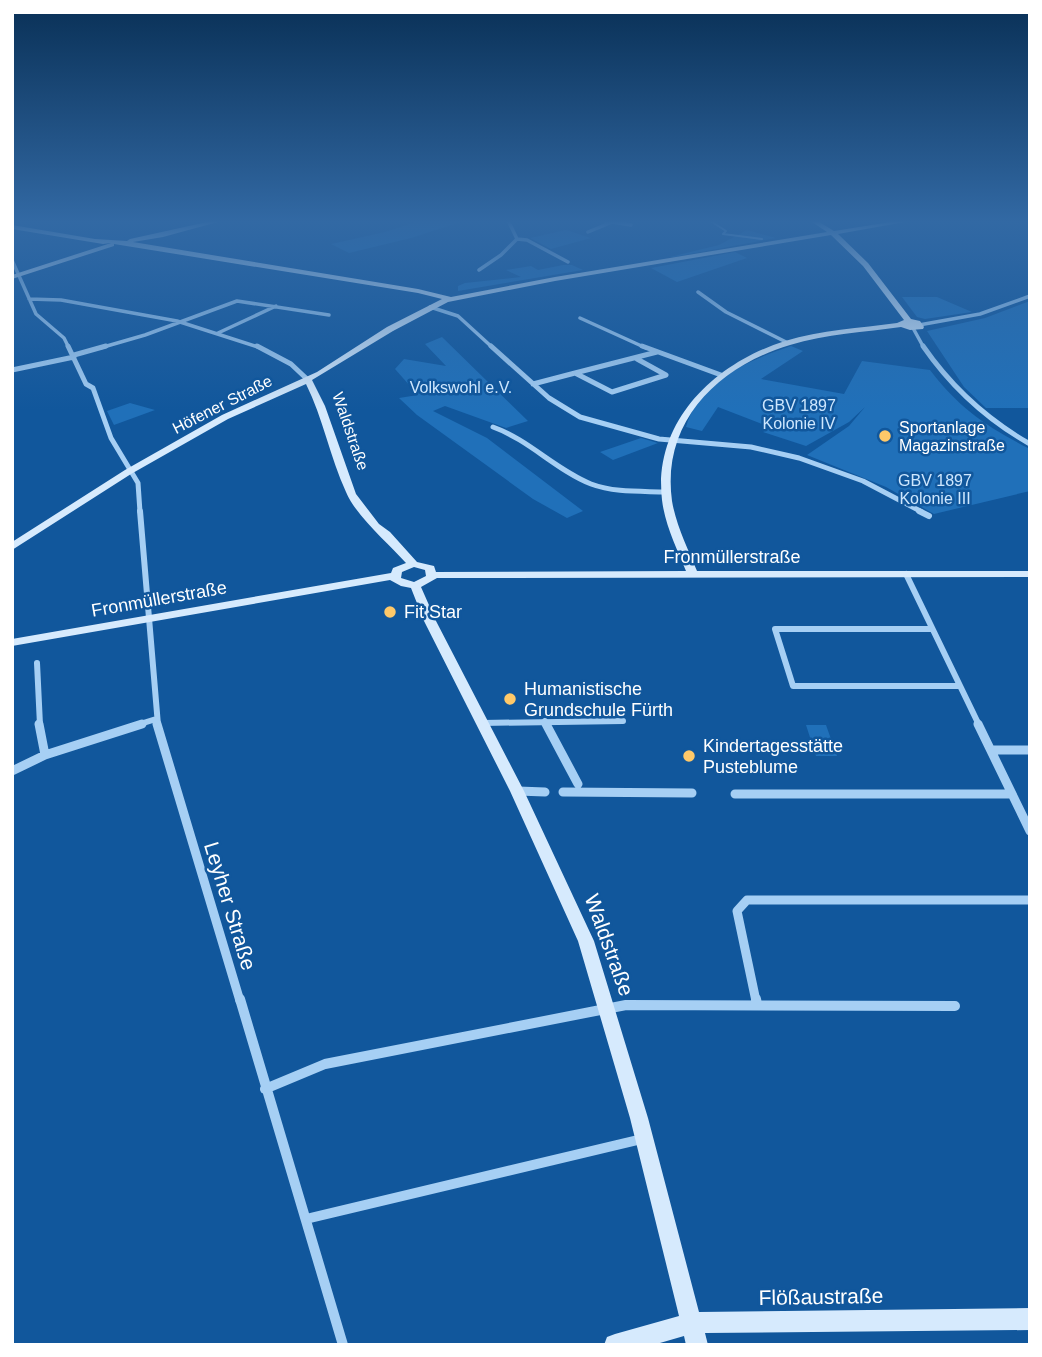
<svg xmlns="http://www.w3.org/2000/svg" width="1042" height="1357" viewBox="0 0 1042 1357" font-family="Arial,sans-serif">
	<rect width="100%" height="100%" fill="#11579c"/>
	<path fill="#2070b9" d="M422 220H467L411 238 349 253 331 244 385 232Z
		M566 230 591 238 551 249 530 238Z
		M747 230 776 238 674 257H670L719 245Z
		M735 252 747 258 677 282 651 268Z
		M563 265H572L583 270 458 291V286L465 283 521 277 506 270 531 266 538 270Z
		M902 297H937L972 312 925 319 917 317Z
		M1030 301V408H986L964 387 927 331 985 318Z
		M442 337 528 421 506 428 445 406 433 411 487 438 583 511 567 518 533 499 417 415 399 398 418 395 395 369 404 359 446 366 425 344Z
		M791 346 803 351 761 379 844 394 862 361 930 370C960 409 987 427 1030 449V491L934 514 886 487 807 455 849 426 865 407 849 422 806 446 763 432 770 427 718 407 702 431 686 427C699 380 750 360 791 346Z
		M130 403 155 410 114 425 107 411Z
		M641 438 658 443 613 460 600 452Z
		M806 725H826L837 756H816Z"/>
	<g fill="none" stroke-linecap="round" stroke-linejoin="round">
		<path stroke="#98cbf8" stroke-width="2" d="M709 220 726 231 723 234 762 239"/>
		<path stroke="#a6cff4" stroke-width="3.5" d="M601 220 631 225
			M588 232 617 220
			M517 239 527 240 568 262
			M12 260 36 314 64 338 69 348
			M479 270 501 255 517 239 508 220
			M698 292 726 312 788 343
			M29 299 61 300 177 321 261 348
			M430 307 458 316 493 348
			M580 318 646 348
			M919 325 980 314 1030 296
			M913 328 924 348
			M218 333 276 306
			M100 348 145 335 237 301 329 315"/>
		<path stroke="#a6cff4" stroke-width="5" d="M68 346 86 384 93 388 111 438 138 483 140 512
			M257 346 291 364 308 380
			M491 346 549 398 580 417 659 439 751 447 799 458 863 481 922 512
			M642 346 721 375
			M923 346C952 388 986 419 1030 444
			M74 355 106 346
			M637 359 666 375 612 392 575 373 657 352
			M12 370 74 357
			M533 384 575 373
			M493 427C529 440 556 470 591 484 615 493 641 491 666 492"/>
		<path stroke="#a6cff4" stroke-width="6" d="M140 511 158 725
			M919 511 929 516
			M906 574 979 725
			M932 629H775L793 686H960
			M37 663 40 725
			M545 721 547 725
			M482 723 623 721
			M137 725 156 719"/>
		<path stroke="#a6cff4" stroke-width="9" d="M39 724 45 755
			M157 724 240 1001
			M546 724 578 784
			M978 724 1030 831
			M991 750H1030
			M12 771 45 755 142 724
			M518 791 545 792
			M563 792 692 793
			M735 794H1012
			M756 1001 737 911 747 900H1030"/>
		<path stroke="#a6cff4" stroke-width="10" d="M240 999 343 1345
			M756 999 757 1004
			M265 1089 325 1064 626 1005 955 1006
			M306 1219 642 1139"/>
		<path fill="#d6eafd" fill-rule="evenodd" d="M216 220H225L163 237 133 242 418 289 451 297 555 277 827 232 809 220H816L834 231 903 220H916L838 234 868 263 911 319 920 321 924 327 923 329 910 330 901 327C865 332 826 334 790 345 719 366 661 421 672 501 676 525 688 549 697 571H1030V577L437 578 421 587 436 621 524 791 594 941 648 1118 699 1312 1030 1308V1330L705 1333 708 1345H686L684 1336 653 1345H604L607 1337 615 1334 679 1316 630 1118 578 941 510 791 424 621 411 588 401 586 390 580 12 646V639L391 573 393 568 406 563C388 543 356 516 346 492 330 457 323 418 306 384L228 419 131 474 12 550V542L125 470 222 415 317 372 387 327 442 299 418 293 114 244V246L12 279V275L111 243 103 244 12 229V225L95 239 127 241 130 239ZM831 235 863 266 904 320 897 323C860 328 821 330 785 341 715 363 653 421 662 500 665 525 677 549 686 571L436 572 434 566 417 562 390 532 379 524 356 494 325 406 312 380 393 331 448 302 555 281ZM414 567 425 570 426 576 414 582 401 578 402 572Z"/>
	</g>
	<linearGradient id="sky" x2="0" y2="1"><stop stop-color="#093056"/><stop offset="0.54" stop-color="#3269a4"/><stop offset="1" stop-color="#3269a4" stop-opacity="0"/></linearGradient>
	<rect width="1042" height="410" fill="url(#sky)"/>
	<g fill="#ffc969" stroke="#11579c" stroke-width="2.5">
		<circle cx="885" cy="436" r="7"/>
		<circle cx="390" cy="612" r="7"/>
		<circle cx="510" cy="699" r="7"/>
		<circle cx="689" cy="756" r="7"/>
	</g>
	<g text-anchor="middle" stroke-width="5" stroke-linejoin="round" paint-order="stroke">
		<g font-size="16" fill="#cee7fe" stroke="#11579c">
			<text x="461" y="393">Volkswohl e.V.</text>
			<text x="799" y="411">GBV 1897<tspan x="799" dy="18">Kolonie IV</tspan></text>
			<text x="935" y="486">GBV 1897<tspan x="935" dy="18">Kolonie III</tspan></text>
		</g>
		<g font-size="16" fill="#fff" stroke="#11579c">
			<text transform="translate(222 404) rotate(-27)" y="6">Höfener Straße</text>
			<text transform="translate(351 431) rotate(71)" y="6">Waldstraße</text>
		</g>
		<g font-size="16" fill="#fff" stroke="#11579c" text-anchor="start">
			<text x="899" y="433">Sportanlage<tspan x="899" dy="18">Magazinstraße</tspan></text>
		</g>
		<g font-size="18" fill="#fff" stroke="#11579c">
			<text x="732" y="563">Fronmüllerstraße</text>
			<text transform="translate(159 599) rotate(-10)" y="6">Fronmüllerstraße</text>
		</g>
		<g font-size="18" fill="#fff" stroke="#11579c" text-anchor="start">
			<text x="404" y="618">Fit Star</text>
			<text x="524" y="695">Humanistische<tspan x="524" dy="21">Grundschule Fürth</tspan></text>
			<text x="703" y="752">Kindertagesstätte<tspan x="703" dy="21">Pusteblume</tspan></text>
		</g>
		<g font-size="21" fill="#fff" stroke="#11579c">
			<text transform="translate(230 906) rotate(73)" y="7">Leyher Straße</text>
			<text transform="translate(609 945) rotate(70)" y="7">Waldstraße</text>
			<text transform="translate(821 1297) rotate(-1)" y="7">Flößaustraße</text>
		</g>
	</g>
	<rect width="1042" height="1357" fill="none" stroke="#ffffff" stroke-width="28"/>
</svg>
